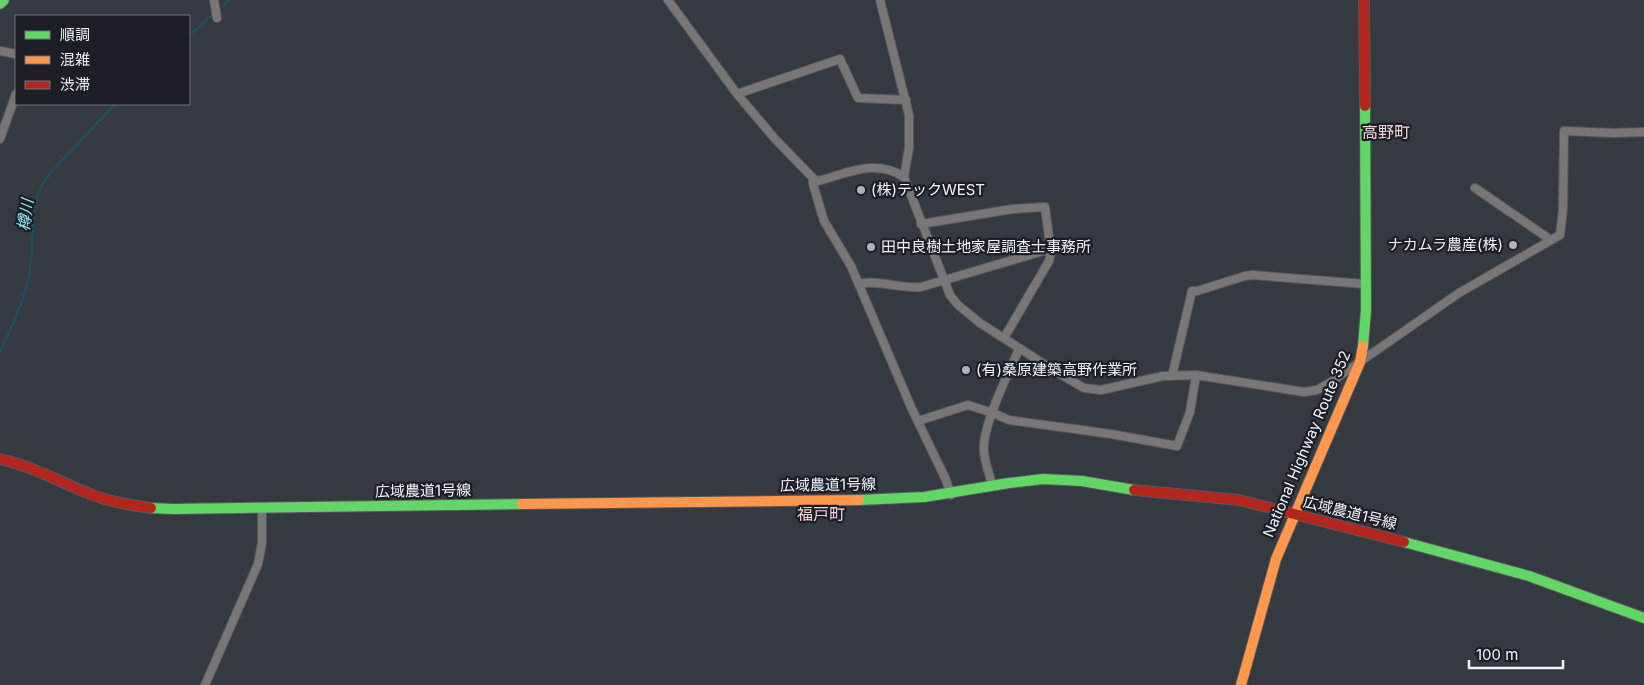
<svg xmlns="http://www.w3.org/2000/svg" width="1644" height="685" viewBox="0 0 1644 685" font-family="Inter,'Noto Sans JP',sans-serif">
	<rect width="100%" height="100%" fill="#353940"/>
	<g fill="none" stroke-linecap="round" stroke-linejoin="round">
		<path stroke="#18525c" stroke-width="2" d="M219 9 229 0
			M189 36 213 14
			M0 352C11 327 24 303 29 276 34 250 30 221 38 195 41 186 46 178 52 171L115 104"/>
		<defs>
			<path id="street" d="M214 0 217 18
				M668 0 737 94 776 140 813 178 817 181 822 180C850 172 877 159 904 177
				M880 0 909 115V148L904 177 950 295 958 305 980 323 1058 373 1084 388 1101 390 1163 376 1196 375 1304 392 1317 390 1331 382 1459 293 1560 235 1563 209 1564 131 1614 133 1644 132
				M0 51 16 54
				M737 94 840 59 858 98 906 100
				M0 139 16 94
				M813 178V184L824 221 851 266 911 407 946 480 951 495
				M1475 188 1551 240
				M921 224 1013 209 1045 207 1051 253 1049 261 1004 338
				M859 284C875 279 901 289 921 287L1050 249
				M1172 376 1192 291H1197L1245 276 1252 275 1365 284
				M918 421 968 405 993 413 1009 420 1111 434 1177 446 1190 412 1196 375
				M992 486C990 475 985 463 984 452 981 428 1009 372 1019 349
				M205 685 258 564 262 543V509"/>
			<path id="fast" d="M0 4 4 0
				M1363 346 1366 310 1365 106
				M859 500 924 497 1009 483 1043 479 1082 481 1134 490
				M151 508 172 509 522 504
				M1404 542 1529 576 1644 618"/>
			<path id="slow" d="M522 504 859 500
				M1241 685 1276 559 1360 362 1363 346"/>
			<path id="jam" d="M1364 0 1365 106
				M0 459C32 466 60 482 90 494 110 502 130 505 151 508
				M1134 490 1239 500 1404 542"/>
		</defs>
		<use href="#street" stroke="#54585d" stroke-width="10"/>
		<use href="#fast" stroke="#54585d" stroke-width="12"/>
		<use href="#slow" stroke="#54585d" stroke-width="12"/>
		<use href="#jam" stroke="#54585d" stroke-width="12"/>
		<use href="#street" stroke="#797678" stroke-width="8"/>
		<use href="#fast" stroke="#63d668" stroke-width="10"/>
		<use href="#slow" stroke="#ff974d" stroke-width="10"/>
		<use href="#jam" stroke="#b3261e" stroke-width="10"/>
	</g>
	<g fill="#aeb3ba" stroke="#1b1f25" stroke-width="2">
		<circle cx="861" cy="190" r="5"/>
		<circle cx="1513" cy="245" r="5"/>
		<circle cx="871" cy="247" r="5"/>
		<circle cx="966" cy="370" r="5"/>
	</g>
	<g text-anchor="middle" stroke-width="4.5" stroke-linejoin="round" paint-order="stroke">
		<g font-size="15" fill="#eff4fc" stroke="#1b1f25" text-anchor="start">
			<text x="871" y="195">(株)テックWEST</text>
			<text x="1503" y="250" text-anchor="end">ナカムラ農産(株)</text>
			<text x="881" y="252">田中良樹土地家屋調査士事務所</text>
			<text x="976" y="375">(有)桑原建築高野作業所</text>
		</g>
		<g font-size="15" fill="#eff4fc" stroke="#1b1f25">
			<text transform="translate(1307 444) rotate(-67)" y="5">National Highway Route 352</text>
			<text transform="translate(828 485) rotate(-1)" y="5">広域農道1号線</text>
			<text transform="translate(423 491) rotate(-1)" y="5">広域農道1号線</text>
			<text transform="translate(1350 513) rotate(14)" y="5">広域農道1号線</text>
		</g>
		<g font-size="16" fill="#f5d2d8" stroke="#1b1f25">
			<text x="1386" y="138">高野町</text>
			<text x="821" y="520">福戸町</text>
		</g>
		<g font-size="16" font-style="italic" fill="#93ecfc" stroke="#1b1f25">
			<text transform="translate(25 215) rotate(-82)" y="6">樽川</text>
		</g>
	</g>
	<rect x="15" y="15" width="175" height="90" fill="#1b1f25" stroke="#70747b"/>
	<rect x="25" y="31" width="25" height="8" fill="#63d668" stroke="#70747b"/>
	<text x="60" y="40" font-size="15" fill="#eff4fc">順調</text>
	<rect x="25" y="56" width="25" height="8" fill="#ff974d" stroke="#70747b"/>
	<text x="60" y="65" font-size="15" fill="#eff4fc">混雑</text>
	<rect x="25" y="81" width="25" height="8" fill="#b3261e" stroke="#70747b"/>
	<text x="60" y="90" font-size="15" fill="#eff4fc">渋滞</text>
	<path d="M1469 660v8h94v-8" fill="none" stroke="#eff4fc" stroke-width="2.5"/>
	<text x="1476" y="660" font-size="15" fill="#eff4fc" stroke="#1b1f25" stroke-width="4" paint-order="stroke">100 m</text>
</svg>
